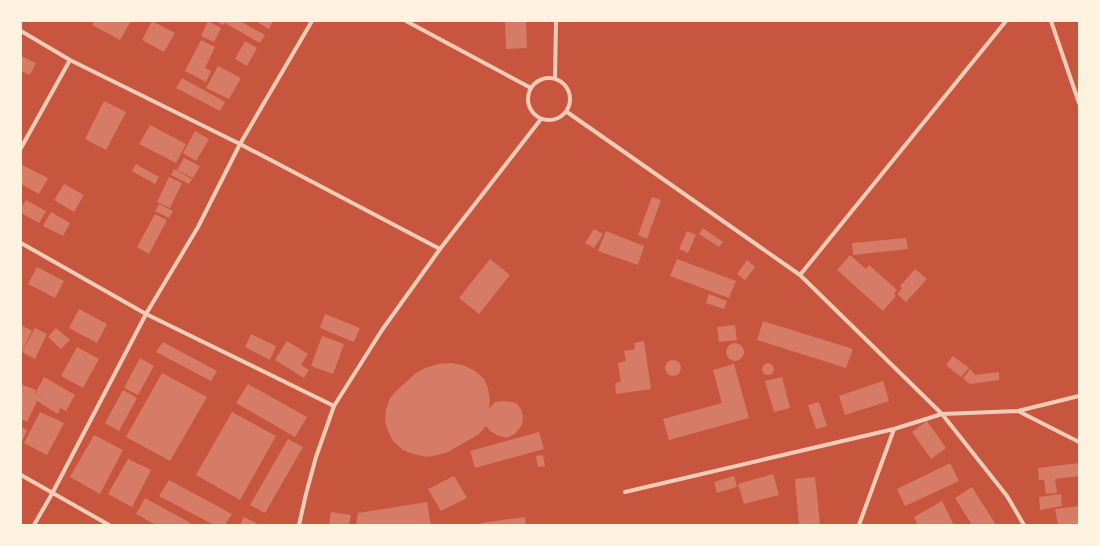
<svg xmlns="http://www.w3.org/2000/svg" width="1100" height="546" viewBox="0 0 1100 546" font-family="Manrope,sans-serif">
	<rect width="100%" height="100%" fill="#c8553d"/>
	<path fill="#d67c66" d="M95 21H131L120 40 92 25Z
		M152 21 175 33 164 52 142 40Z
		M208 21 221 28 214 42 201 36Z
		M215 21H240L265 35 260 43 225 23 223 25Z
		M258 21H273L269 29 257 22Z
		M505 21H526L527 48 506 49Z
		M201 40 215 47 205 68 211 71 206 82 185 71Z
		M245 41 257 48 247 66 235 59Z
		M21 56 36 63 30 75 21 71Z
		M218 66 241 78 229 99 206 88Z
		M182 78 225 102 220 111 176 88Z
		M104 101 126 112 106 150 85 139Z
		M150 125 186 144 176 163 139 144Z
		M195 131 209 139 196 161 183 153Z
		M184 158 200 166 193 178 177 170Z
		M136 164 159 177 155 184 132 171Z
		M22 165 48 178 39 194 21 184V167Z
		M174 169 192 179 189 184 171 175Z
		M169 177 182 183 170 208 157 202Z
		M64 184 84 195 74 212 54 200Z
		M652 197 661 200 647 239 638 235Z
		M26 200 46 211 39 223 21 213V208Z
		M159 204 173 211 169 218 155 211Z
		M51 212 70 223 63 236 43 226Z
		M155 214 167 220 149 254 137 247Z
		M703 228 723 242 719 247 699 234Z
		M594 229 603 234 594 248 585 243Z
		M606 231 644 246 638 265 598 251Z
		M687 231 696 235 688 253 679 249Z
		M906 238 908 249 853 255 852 243Z
		M850 255 866 269 869 265 897 290 894 294 896 296 883 311 837 270Z
		M490 259 510 275 479 314 459 298Z
		M677 259 736 281 729 298 670 276Z
		M747 260 755 267 745 280 737 274Z
		M37 267 64 281 55 298 28 284Z
		M915 269 927 279 906 302 897 294 902 288 900 286Z
		M709 294 727 301 724 309 706 303Z
		M79 309 107 324 97 343 69 328Z
		M325 314 360 328 354 342 320 328Z
		M763 321 853 349 846 368 757 340Z
		M21 325 32 331 21 353Z
		M735 325 737 340 719 342 717 327Z
		M35 328 47 334 35 359 22 352Z
		M56 328 70 340 61 349 48 337Z
		M251 334 276 346 270 360 245 347Z
		M322 336 344 344 333 374 311 366Z
		M287 341 308 354 301 365 309 370 304 378 275 360Z
		M644 341 651 389 616 394 615 383 621 382 618 363 626 361 624 351 635 349 634 343Z
		M163 342 217 371 211 381 156 352Z
		M726 352a9 9 0 1 1 18 0a9 9 0 1 1-18 0Z
		M77 347 99 359 83 388 61 376Z
		M953 356 969 368 961 377 946 365Z
		M140 358 154 366 138 395 124 388Z
		M665 368a8 8 0 1 1 16 0a8 8 0 1 1-16 0Z
		M762 369a6 6 0 1 1 12 0a6 6 0 1 1-12 0Z
		M451 363 463 365 475 371 484 379 488 388 490 401 489 409 495 402 505 401 516 403 521 409 523 416 522 425 515 434 507 438 497 435 490 431 486 426 479 434 448 452 438 455 427 457 413 454 403 450 396 444 393 441 388 431 385 421 386 409 390 398 397 390 416 373 425 368 438 364Z
		M734 364 749 418 669 440 663 419 722 403 713 370Z
		M970 369 975 375 999 372V380L970 384 963 378Z
		M162 373 207 397 170 461 126 437Z
		M44 377 75 395 66 411 60 408 58 414 37 401 27 422 21 419V384L36 390 33 397 34 394 47 401 35 394Z
		M782 377 790 408 774 412 765 381Z
		M883 381 889 401 845 415 839 396Z
		M248 384 307 417 295 437 236 403Z
		M123 390 137 398 119 431 105 423Z
		M819 402 827 426 816 429 808 405Z
		M40 412 64 423 47 455 24 443Z
		M232 412 276 436 240 500 196 475Z
		M927 421 946 448 931 459 912 432Z
		M21 427 27 430 21 444Z
		M539 432 544 449 475 468 470 451Z
		M94 435 123 450 100 494 70 477Z
		M288 439 303 447 265 513 250 505Z
		M543 455 545 466 538 467 536 456Z
		M128 459 151 470 132 507 108 494Z
		M950 463 959 481 905 506 897 489Z
		M1079 463V476L1055 479 1057 493 1046 494 1044 480H1039L1038 468Z
		M773 474 779 495 744 504 738 484Z
		M454 476 467 498 441 511 428 489Z
		M734 476 737 487 717 493 714 482Z
		M815 477 820 525H799L795 479Z
		M169 480 232 514 225 525H214L159 496Z
		M972 487 996 525H972L955 498Z
		M1061 494 1062 506 1040 510 1039 497Z
		M145 498 194 525H156L136 514Z
		M942 501 954 525H918L914 517Z
		M427 502 431 525H356L358 513Z
		M1079 506V525H1058L1055 509Z
		M331 512 351 515 349 525H329Z
		M244 517 260 525H240Z
		M525 517 526 525H481V523Z"/>
	<g fill="none" stroke-linecap="round" stroke-linejoin="round">
		<path stroke="#f1ccb7" stroke-width="4" d="M406 21 531 88
			M1051 21 1079 103
			M21 31 70 60 240 144 440 249
			M528 99a21 21 0 1 1 42 0a21 21 0 1 1-42 0Z
			M555 79 556 21
			M567 112 800 275 942 414 1007 496 1024 525
			M21 148 70 60
			M21 243 146 314 334 406
			M800 275 1006 21
			M1018 411 1079 396
			M21 475 109 525
			M625 492 894 429 942 414 1018 411 1079 442
			M34 525 53 492 146 314 198 227 240 144 312 21
			M299 525 306 494 316 457 334 406 382 330 440 249 541 119
			M859 525 894 429"/>
	</g>
	<rect width="1100" height="546" fill="none" stroke="#fff3e0" stroke-width="44"/>
</svg>
